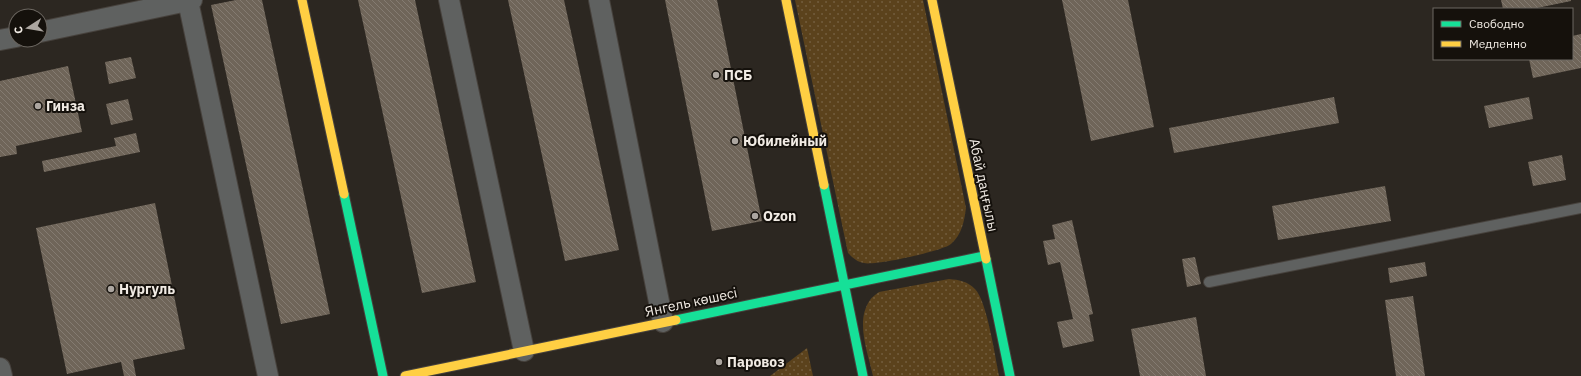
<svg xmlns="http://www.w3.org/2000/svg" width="1581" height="376" viewBox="0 0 1581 376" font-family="'IBM Plex Sans',sans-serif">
	<defs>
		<pattern id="park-dots" width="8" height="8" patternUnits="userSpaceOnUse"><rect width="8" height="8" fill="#5b421c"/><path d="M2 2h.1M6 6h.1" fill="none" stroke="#735d3d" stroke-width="1.8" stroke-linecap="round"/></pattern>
		<pattern id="building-back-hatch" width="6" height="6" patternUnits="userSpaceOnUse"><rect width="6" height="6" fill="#6f6559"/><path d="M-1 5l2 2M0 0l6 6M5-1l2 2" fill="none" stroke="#847b71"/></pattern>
	</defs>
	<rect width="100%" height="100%" fill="#2c2721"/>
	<path fill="url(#park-dots)" d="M795 0H923L966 208C964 222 962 234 951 244 943 251 874 266 864 263 857 262 853 258 848 253Z
		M949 279C959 280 967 281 975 289 987 301 995 357 999 376H873C868 353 855 321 870 300 872 297 876 294 879 292Z
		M807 348 813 376H770Z"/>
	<path fill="url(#building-back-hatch)" d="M236 0H262L330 314 281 324 211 5Z
		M358 0H415L476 282 422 293Z
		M508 0H564L619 250 565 261Z
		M665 0H717L762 221 712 231Z
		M1062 0H1128L1154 127 1091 141Z
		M1501 0H1571V1L1532 9H1503Z
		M1581 34V68L1533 78 1529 59H1572V36Z
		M131 57 136 78 109 84 105 62Z
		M68 66 82 132 16 146 17 154 0 157V81Z
		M1334 97 1339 123 1174 153 1169 128Z
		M1529 97 1533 119 1489 128 1484 106Z
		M128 99 133 120 111 125 106 104Z
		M136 133 140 152 44 172 42 161 116 146 114 138Z
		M1562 155 1566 180 1533 186 1528 162Z
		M1385 186 1391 221 1278 240 1272 206Z
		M155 203 185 349 133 360 136 376H124L121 362 67 374 36 228Z
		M1072 220 1093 314 1089 315 1094 341 1063 348 1057 322 1073 319 1060 262 1048 265 1043 241 1055 239 1052 225Z
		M1195 257 1201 284 1187 287 1182 259Z
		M1425 262 1427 276 1390 283 1388 268Z
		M1413 296 1425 376H1396L1385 300Z
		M1196 317 1206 376H1140L1131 329Z"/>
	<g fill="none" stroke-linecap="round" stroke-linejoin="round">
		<defs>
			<path id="lane" d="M1209 282 1581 208"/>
			<path id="street" d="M449 0 524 351
				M599 0 663 322
				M188 1 268 376
				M40 32 192 0
				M0 40 16 37
				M0 368 2 376"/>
			<path id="fast" d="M824 185 863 376
				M344 194 383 376
				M986 259 1010 376
				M676 320 984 256"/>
			<path id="slow" d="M302 0 344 194
				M786 0 824 185
				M932 0 986 259
				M405 376 676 320"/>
		</defs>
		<use href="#lane" stroke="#47423d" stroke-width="12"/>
		<use href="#street" stroke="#47423d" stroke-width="22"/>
		<use href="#fast" stroke="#47423d" stroke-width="11"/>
		<use href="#slow" stroke="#47423d" stroke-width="11"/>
		<use href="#lane" stroke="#5f6160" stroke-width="10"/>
		<use href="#street" stroke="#5f6160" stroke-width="20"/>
		<use href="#fast" stroke="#16e098" stroke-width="9"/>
		<use href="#slow" stroke="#ffcf43" stroke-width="9"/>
	</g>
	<g fill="#aca6a0" stroke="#15110c" stroke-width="1.5">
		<circle cx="716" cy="75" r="4"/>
		<circle cx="38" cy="106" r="4"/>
		<circle cx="735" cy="141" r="4"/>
		<circle cx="755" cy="216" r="4"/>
		<circle cx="111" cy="289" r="4"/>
		<circle cx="719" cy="362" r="4"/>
	</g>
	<g text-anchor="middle" stroke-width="4" stroke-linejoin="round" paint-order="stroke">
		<g font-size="14" font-weight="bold" fill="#f1ebe4" stroke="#15110c" text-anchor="start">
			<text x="724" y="80">ПСБ</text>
			<text x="46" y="111">Гинза</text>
			<text x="743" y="146">Юбилейный</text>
			<text x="763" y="221">Ozon</text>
			<text x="119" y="294">Нургуль</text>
			<text x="727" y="367">Паровоз</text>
		</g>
		<g font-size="14" fill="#f1ebe4" stroke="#15110c">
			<text transform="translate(984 185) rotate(78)" y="5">Абай даңғылы</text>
			<text transform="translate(691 302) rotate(-12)" y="5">Янгель көшесі</text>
		</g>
	</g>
	<rect x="1433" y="8" width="140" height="52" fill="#15110c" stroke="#6d6862"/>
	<rect x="1441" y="21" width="20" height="6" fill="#16e098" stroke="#6d6862"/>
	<text x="1469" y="28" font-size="12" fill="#f1ebe4">Свободно</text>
	<rect x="1441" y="41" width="20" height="6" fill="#ffcf43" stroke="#6d6862"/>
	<text x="1469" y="48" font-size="12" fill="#f1ebe4">Медленно</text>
	<g transform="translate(28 28) rotate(258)"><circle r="19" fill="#15110c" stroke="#6d6862"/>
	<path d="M0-3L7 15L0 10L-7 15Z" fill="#aca6a0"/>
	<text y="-6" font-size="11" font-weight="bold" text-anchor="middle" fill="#f1ebe4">С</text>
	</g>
</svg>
